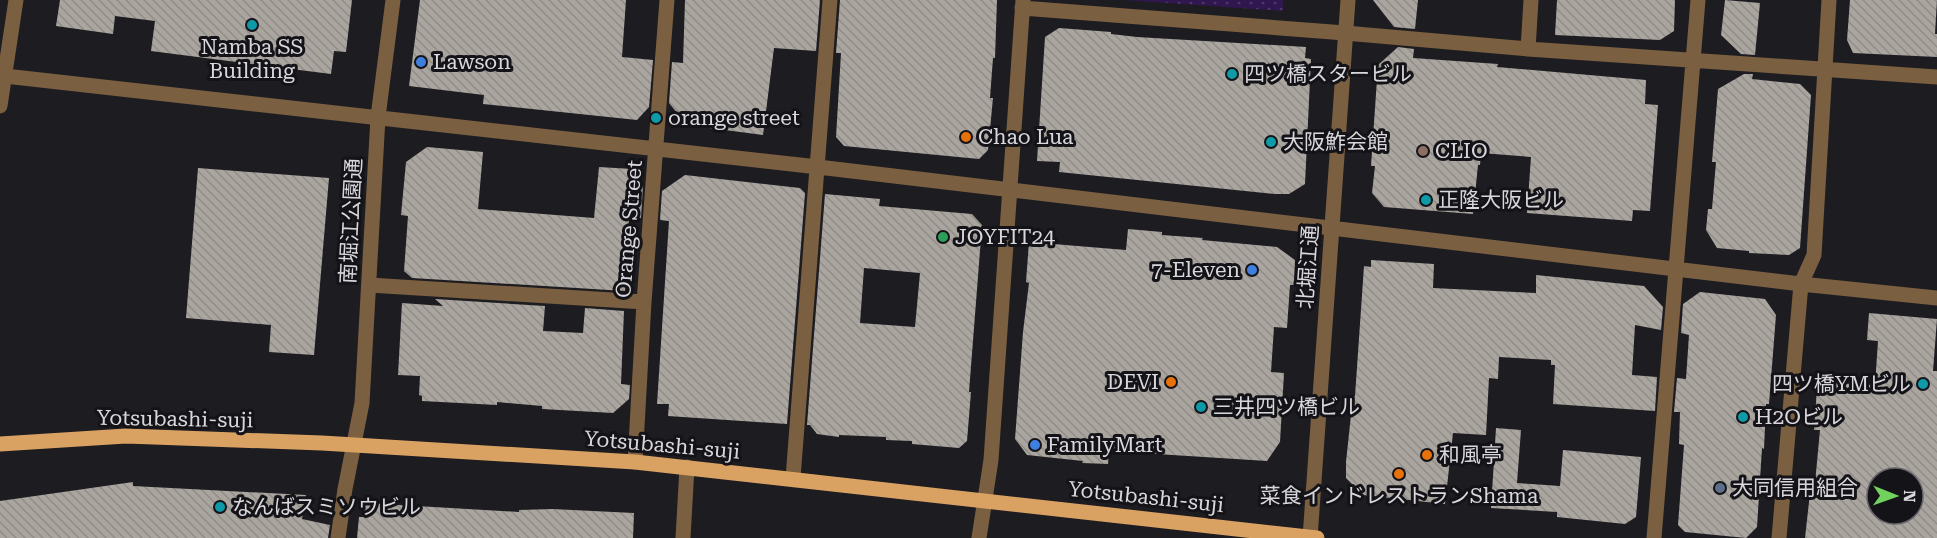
<svg xmlns="http://www.w3.org/2000/svg" width="1937" height="538" viewBox="0 0 1937 538" font-family="'Roboto Serif','Noto Sans JP',serif">
	<defs>
		<pattern id="grass-dots" width="8" height="8" patternUnits="userSpaceOnUse" patternTransform="scale(1.5)"><rect width="8" height="8" fill="#30174f"/><path d="M2 2h.1M6 6h.1" fill="none" stroke="#4d3868" stroke-width="1.8" stroke-linecap="round"/></pattern>
		<pattern id="building-back-hatch" width="6" height="6" patternUnits="userSpaceOnUse" patternTransform="scale(1.5)"><rect width="6" height="6" fill="#aaa59f"/><path d="M-1 5l2 2M0 0l6 6M5-1l2 2" fill="none" stroke="#908c88"/></pattern>
	</defs>
	<rect width="100%" height="100%" fill="#1d1c21"/>
	<path fill="url(#grass-dots)" d="M1125 0H1283V11Z"/>
	<path fill="url(#building-back-hatch)" fill-rule="evenodd" d="M60 0H352L346 52 334 51 331 74 151 51 155 21 115 16 113 34 56 26Z
		M420 0H626L622 57 653 60 649 107 637 120 483 104 484 95 409 86Z
		M685 0H820L816 51 774 48 763 135 687 125 669 103 672 62 683 63Z
		M840 0H997L995 58H993L990 98H993L988 150 979 159 844 146 836 137 841 53H836Z
		M1373 0H1418L1415 29 1394 27Z
		M1557 0H1675L1674 31 1660 40 1555 35Z
		M1725 0 1760 3 1755 55 1741 54 1721 35Z
		M1850 0H1937L1935 34H1937V57L1853 53 1847 40Z
		M1059 28 1111 32V34L1137 37 1306 47 1305 58 1311 59 1305 184 1289 194H1275L1059 172 1060 162 1037 161 1045 37Z
		M1398 47 1414 49 1413 58 1498 64 1497 67 1646 80 1645 104 1658 105 1650 211 1633 210 1632 221 1527 213 1531 157 1481 153 1480 165H1478L1473 214 1384 207 1372 193 1375 166H1371L1378 65Z
		M1744 74H1753L1752 79 1800 84 1811 95 1800 248 1789 255 1749 253V251L1717 248 1706 230 1708 209H1712L1716 162H1712L1718 89Z
		M427 147 483 152 478 209 594 218 599 167 632 169 643 186 641 218 629 217 625 291 412 278 404 271 408 216 401 215 406 162Z
		M198 168 329 178 314 355 269 352 271 325 186 318Z
		M685 175 800 188 805 193 787 424 668 416 669 404H657L669 221 660 220 662 191Z
		M825 194 880 199 879 206 972 214 982 225 969 392H971L967 441 959 448 912 444V441L886 440V437L839 435V437L817 434 810 425H807ZM864 268 920 273 915 327 860 323Z
		M1128 229 1162 232V235L1203 238 1202 240 1277 247 1295 260 1294 285H1290L1287 328 1274 327 1271 372 1284 373 1280 442 1267 461 1109 451 1108 464 1082 463 1083 461 1027 455 1015 439 1023 332 1029 283 1026 282 1029 242 1126 250Z
		M1371 260 1434 264 1433 288 1536 293V275L1644 286 1663 307 1661 330 1635 325 1632 375 1657 377 1655 411 1553 404 1555 365H1551V360L1499 357 1498 379 1489 378 1486 435 1453 433 1445 504 1363 495 1346 478V462L1353 396H1355L1364 266 1371 267Z
		M1700 292 1765 299 1776 315 1769 404H1766L1764 449 1762 448 1757 527 1746 538 1685 532 1678 525 1684 445 1679 444 1680 412H1674L1677 378 1686 379 1689 335 1681 333 1683 304Z
		M435 299 545 306 543 331 583 333 585 308 624 311 621 384 630 385 629 399 613 413 542 409V406L497 402V405L422 401V396L419 395 420 376 398 375 402 303 443 306Z
		M1869 313 1937 319 1933 371H1937V538H1805L1810 493 1814 494 1820 430H1814L1818 375 1830 393 1831 383 1875 385 1878 341 1867 340ZM1877 478H1913V514H1877Z
		M1496 428 1521 430 1517 483 1560 486 1563 450 1641 457 1636 517 1625 524 1557 517V512L1491 508Z
		M133 482V486L306 495 302 519 330 525 328 538H0V501Z
		M365 503 519 512V510L552 509 634 513 633 538H357L359 517H364Z"/>
	<g fill="none" stroke-linecap="round" stroke-linejoin="round">
		<path stroke="#7a5f41" stroke-width="15" d="M1022 8 1345 33 1528 49 1937 77
			M1528 49 1531 0
			M5 76 818 167 1801 284 1937 298
			M0 106 16 0
			M369 285 644 302
			M635 462 644 302 667 0
			M793 478 830 0
			M338 538 345 489 362 403 378 117 393 0
			M683 538 687 467
			M979 538 991 460 1023 0
			M1310 538 1348 0
			M1654 538 1698 0
			M1779 538 1801 284 1814 255 1829 0"/>
		<path stroke="#daa262" stroke-width="15" d="M0 444 126 436 322 443 635 462 1317 538"/>
	</g>
	<g fill="#0f9aa8" stroke="#141318" stroke-width="2">
		<circle cx="252" cy="25" r="6"/>
		<circle cx="1232" cy="74" r="6"/>
		<circle cx="656" cy="118" r="6"/>
		<circle cx="1271" cy="142" r="6"/>
		<circle cx="1426" cy="200" r="6"/>
		<circle cx="1923" cy="384" r="6"/>
		<circle cx="1201" cy="407" r="6"/>
		<circle cx="1743" cy="417" r="6"/>
		<circle cx="220" cy="507" r="6"/>
	</g>
	<g fill="#3f7fe0" stroke="#141318" stroke-width="2">
		<circle cx="421" cy="62" r="6"/>
		<circle cx="1252" cy="270" r="6"/>
		<circle cx="1035" cy="445" r="6"/>
	</g>
	<g fill="#e8710a" stroke="#141318" stroke-width="2">
		<circle cx="966" cy="137" r="6"/>
		<circle cx="1171" cy="382" r="6"/>
		<circle cx="1427" cy="455" r="6"/>
		<circle cx="1399" cy="474" r="6"/>
	</g>
	<circle fill="#8d6e63" stroke="#141318" stroke-width="2" cx="1423" cy="151" r="6"/>
	<circle fill="#2e9e5b" stroke="#141318" stroke-width="2" cx="943" cy="237" r="6"/>
	<circle fill="#5c6f8a" stroke="#141318" stroke-width="2" cx="1720" cy="488" r="6"/>
	<g text-anchor="middle" stroke-width="6" stroke-linejoin="round" paint-order="stroke">
		<g font-size="21" fill="#d9d7db" stroke="#141318" text-anchor="start">
			<text x="252" y="54" text-anchor="middle">Namba SS<tspan x="252" dy="24">Building</tspan></text>
			<text x="433" y="69">Lawson</text>
			<text x="1244" y="81">四ツ橋スタービル</text>
			<text x="668" y="125">orange street</text>
			<text x="978" y="144">Chao Lua</text>
			<text x="1283" y="149">大阪鮓会館</text>
			<text x="1435" y="158">CLIO</text>
			<text x="1438" y="207">正隆大阪ビル</text>
			<text x="955" y="244">JOYFIT24</text>
			<text x="1240" y="277" text-anchor="end">7-Eleven</text>
			<text x="1159" y="389" text-anchor="end">DEVI</text>
			<text x="1911" y="391" text-anchor="end">四ツ橋YMビル</text>
			<text x="1213" y="414">三井四ツ橋ビル</text>
			<text x="1755" y="424">H2Oビル</text>
			<text x="1047" y="452">FamilyMart</text>
			<text x="1439" y="462">和風亭</text>
			<text x="1732" y="495">大同信用組合</text>
			<text x="1399" y="503" text-anchor="middle">菜食インドレストランShama</text>
			<text x="232" y="514">なんばスミソウビル</text>
		</g>
		<g font-size="21" fill="#d9d7db" stroke="#141318">
			<text transform="translate(351 221) rotate(-87)" y="7">南堀江公園通</text>
			<text transform="translate(629 229) rotate(-85)" y="7">Orange Street</text>
			<text transform="translate(1308 267) rotate(-86)" y="7">北堀江通</text>
			<text transform="translate(175 419) rotate(1)" y="7">Yotsubashi-suji</text>
			<text transform="translate(662 445) rotate(5)" y="7">Yotsubashi-suji</text>
			<text transform="translate(1146 497) rotate(6)" y="7">Yotsubashi-suji</text>
		</g>
	</g>
	<g transform="translate(1895 496) rotate(91)"><circle r="28" fill="#141318" stroke="#636166" stroke-width="1.5"/>
	<path d="M0-4.5L10 22L0 15L-10 22Z" fill="#71d25e"/>
	<text y="-9" font-size="16" font-weight="bold" text-anchor="middle" fill="#d9d7db">N</text>
	</g>
</svg>
